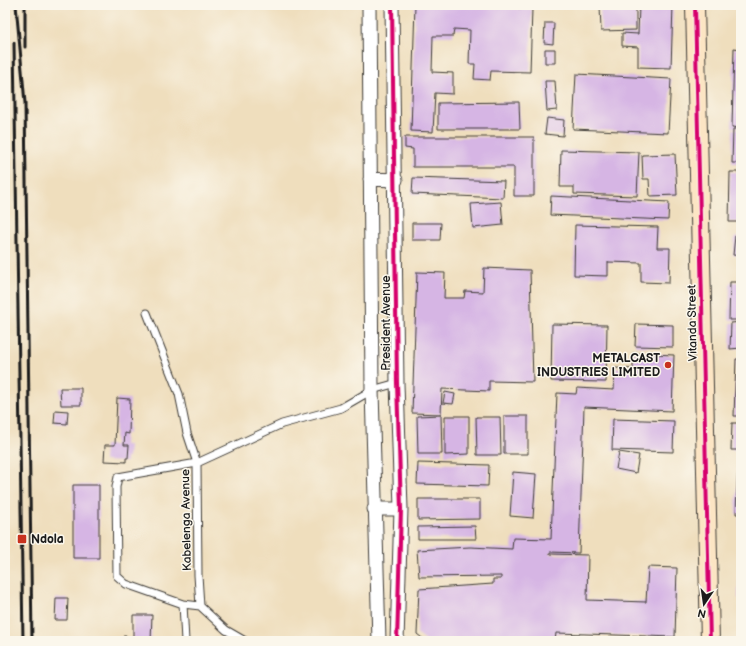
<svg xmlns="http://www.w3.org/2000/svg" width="746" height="646" viewBox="0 0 746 646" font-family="'Balsamiq Sans',sans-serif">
	<rect width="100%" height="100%" fill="#fbf7ec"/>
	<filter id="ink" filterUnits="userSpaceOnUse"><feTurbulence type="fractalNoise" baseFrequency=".025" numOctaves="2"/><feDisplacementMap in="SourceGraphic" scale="8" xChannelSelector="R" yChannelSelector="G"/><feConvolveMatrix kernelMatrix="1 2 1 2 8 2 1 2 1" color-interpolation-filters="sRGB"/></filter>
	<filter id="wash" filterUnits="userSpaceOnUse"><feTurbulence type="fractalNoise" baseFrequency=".012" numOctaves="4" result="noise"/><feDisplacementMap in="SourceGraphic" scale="16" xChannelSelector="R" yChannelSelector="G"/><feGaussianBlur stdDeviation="0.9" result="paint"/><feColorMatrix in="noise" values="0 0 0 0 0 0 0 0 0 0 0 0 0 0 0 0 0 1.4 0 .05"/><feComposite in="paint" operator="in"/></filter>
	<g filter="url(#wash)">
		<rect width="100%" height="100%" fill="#efdebd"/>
		<g id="blocks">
			<path fill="#d6b5e4" d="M415 5 532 9 530 72 491 71 490 80 474 79 475 64H469L470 30 454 29 453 36H433L432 72 453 73V94L435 93 433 132 411 131Z
				M600 5H636V30L601 31Z
				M639 5H673L671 68 638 67V47L622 46V33L638 34Z
				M545 23H554L553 44 544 43Z
				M734 48 741 49V128L732 127Z
				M545 49H555V63H545Z
				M576 74 671 79 668 133 573 129Z
				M545 81H555L557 110 547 111Z
				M519 102 520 129H438V103Z
				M547 118 564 120 563 136 545 134Z
				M733 129H741V163H732Z
				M405 137H534V196H514V167H413V149L405 148Z
				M561 150 639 152 637 196 574 194V187H560Z
				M675 154 677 195 650 196 649 179H643L642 155Z
				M730 172H741V222H729Z
				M413 178 504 181 503 198 412 194Z
				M551 196 669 202 668 220 550 215Z
				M501 202 503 225 473 228 471 204Z
				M412 223H441L440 240H412Z
				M575 225 658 227 657 248H670L669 283 641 282V263L608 262V276L574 275Z
				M735 236 741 237V256L733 255Z
				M484 268 530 270 533 382 489 381V391L442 389 441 414 412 413 417 272 445 273 444 298H464L465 291 483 292Z
				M730 282H741V320H729Z
				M741 322V348L730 349 731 323Z
				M552 324 607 325 606 382 551 381Z
				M636 324 673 325V347L635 346Z
				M633 353 674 355 672 411 584 407 579 553 550 552V554L588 555 587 600 646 602 648 567 677 568 675 637 556 633 555 641H426L417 634 419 589 493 584V579H501V576L419 577 417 550 470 547 512 549 513 538 551 539 557 393 576 394 577 388 614 390 615 368 633 369Z
				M736 359H741V416H734Z
				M60 388H81V405H61Z
				M445 392 455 394 453 404 443 403Z
				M117 398 130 399 129 434 125 433 124 445H129L128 458H126V462L104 461 105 445H115Z
				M55 410 68 411 67 424 54 423Z
				M441 415 442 454H418L417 416Z
				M445 416H469V454L445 455Z
				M504 416H528V454H504Z
				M476 417H500L501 455H477Z
				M613 419 674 421 673 452 612 450Z
				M732 423H741V450H731Z
				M619 452 639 455 636 473 616 469Z
				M738 458H741V514H736Z
				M418 463 489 465 488 486 417 484Z
				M513 472 536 474 533 518 510 516Z
				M73 485H99V558H73Z
				M418 499H480V519L418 520Z
				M739 517H741V540H739Z
				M475 526 476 539H418V527Z
				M739 550H741V598H738Z
				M56 598H68L67 620H55Z
				M133 615H152L151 641H133Z
				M739 616H741V641H740Z"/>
		</g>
	</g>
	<g filter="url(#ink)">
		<use href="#blocks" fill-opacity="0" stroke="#3c3934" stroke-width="1"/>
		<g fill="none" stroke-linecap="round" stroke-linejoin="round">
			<defs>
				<path id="lane" d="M147 313 179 394 187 433 197 463 198 575 200 606 226 630 245 641
					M183 604 185 641
					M200 606 183 604 126 584 117 576 116 487 118 477 197 463 282 424 341 408 372 390 397 383"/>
				<path id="street" d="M369 5 372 390 379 641
					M392 5 397 383 401 509 397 641
					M370 179 396 180
					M374 509H401"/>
				<path id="secondary" d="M695 5 710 641"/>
			</defs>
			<use href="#lane" stroke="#3c3934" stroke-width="9"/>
			<use href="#street" stroke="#3c3934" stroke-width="15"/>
			<use href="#secondary" stroke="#3c3934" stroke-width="20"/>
			<use href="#lane" stroke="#fff" stroke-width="7"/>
			<use href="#street" stroke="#fff" stroke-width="13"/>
			<use href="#secondary" stroke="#fce5c4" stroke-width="18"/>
			<path stroke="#1c1c1c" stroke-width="3" d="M16 5 25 103 32 641
				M25 5V47
				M14 43 23 641
				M125 636V641"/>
			<defs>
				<path id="cycleway" d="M392 5 397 383 401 509 397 641
					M695 5 710 641"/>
			</defs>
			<use href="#cycleway" stroke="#fbf7ec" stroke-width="6"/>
			<use href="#cycleway" stroke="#d6006c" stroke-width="4"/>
		</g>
	</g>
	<g fill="#c8321e" stroke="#fbf7ec" stroke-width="1.5">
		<circle cx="668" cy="365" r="4"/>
		<rect x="17" y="534" width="10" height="10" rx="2"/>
	</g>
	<g text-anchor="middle" stroke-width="3" stroke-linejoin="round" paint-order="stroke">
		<g font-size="12" fill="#1c1c1c" stroke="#fbf7ec">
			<text transform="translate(386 323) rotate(-90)" y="4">President Avenue</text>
			<text transform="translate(692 323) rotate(-91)" y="4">Vitanda Street</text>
			<text transform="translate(186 520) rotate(-91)" y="4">Kabelenga Avenue</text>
		</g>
		<g font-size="12" font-weight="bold" fill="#1c1c1c" stroke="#fbf7ec" text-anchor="end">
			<text x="660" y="362">METALCAST<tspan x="660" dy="14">INDUSTRIES LIMITED</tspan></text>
			<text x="31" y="543" text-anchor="start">Ndola</text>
		</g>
	</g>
	<rect width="746" height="646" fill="none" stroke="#fbf7ec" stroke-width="20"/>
	<g transform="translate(704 604) rotate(193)" stroke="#fbf7ec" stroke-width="3" paint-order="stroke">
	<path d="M0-3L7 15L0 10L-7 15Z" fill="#1c1c1c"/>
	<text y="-6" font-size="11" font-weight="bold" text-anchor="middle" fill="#1c1c1c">N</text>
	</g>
</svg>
